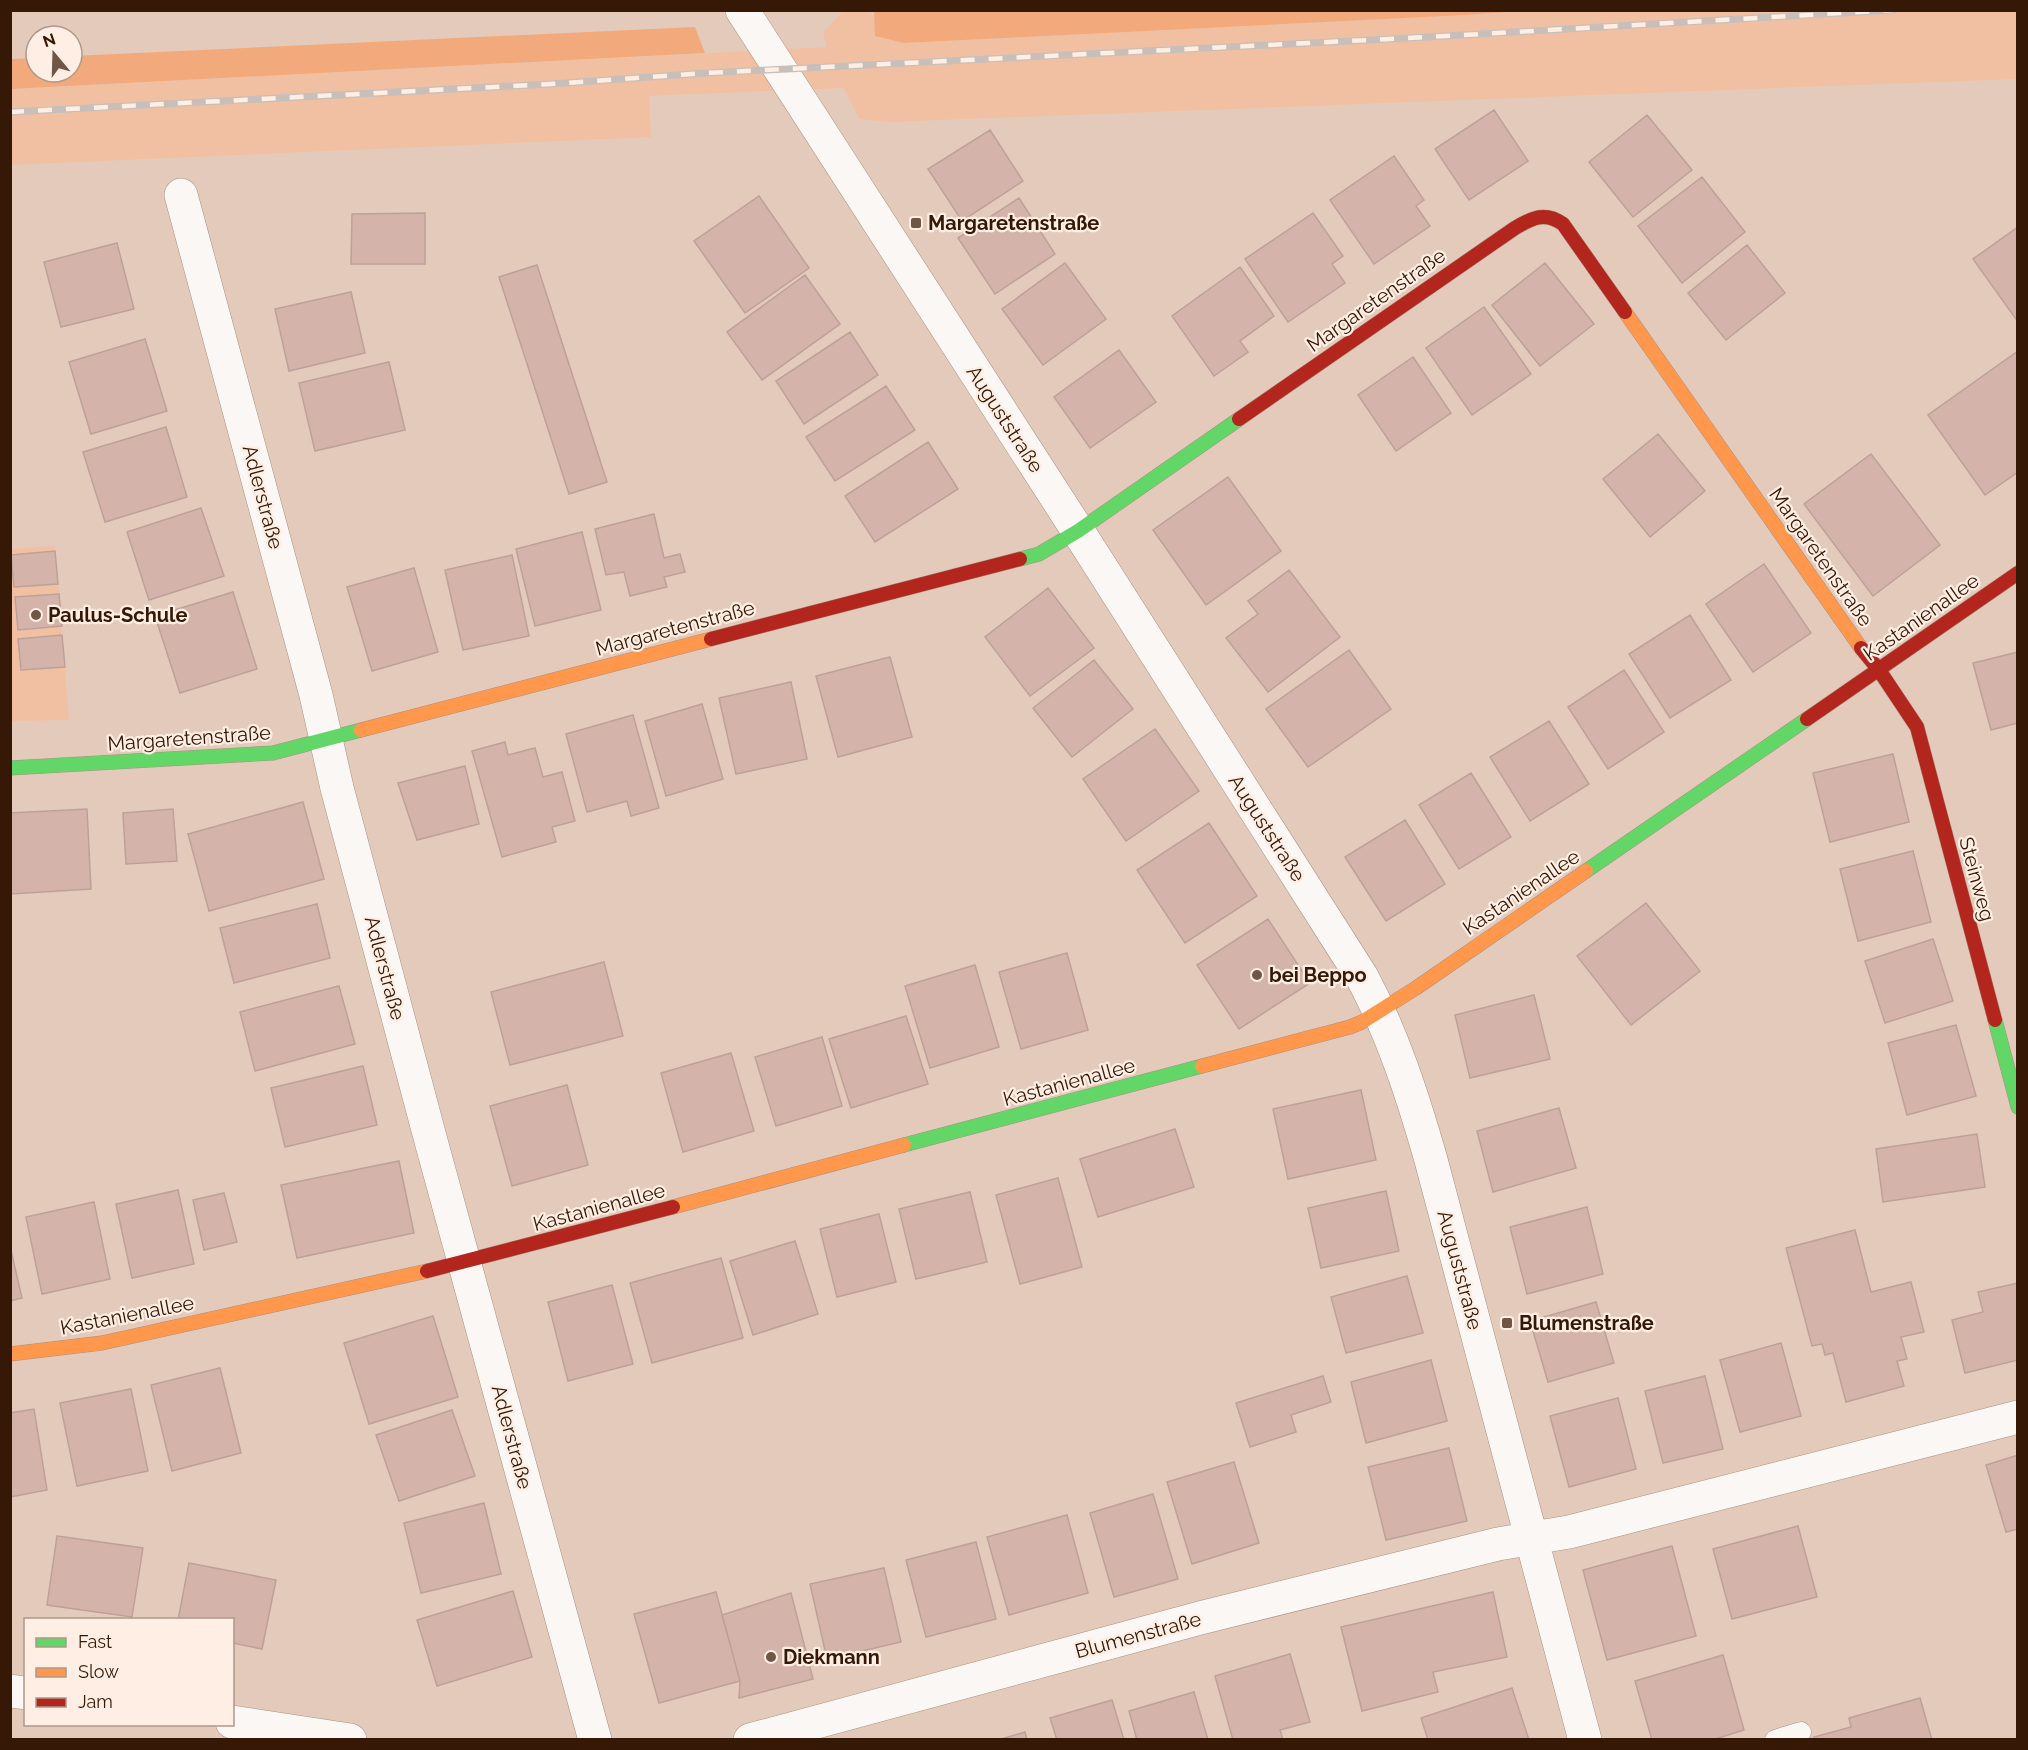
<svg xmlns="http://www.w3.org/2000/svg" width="2028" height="1750" viewBox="0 0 2028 1750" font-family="Raleway,sans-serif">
	<rect width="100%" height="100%" fill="#e4cabb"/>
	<path fill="#f1c0a3" d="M1521 10 2017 11V79L889 122 859 119 844 88 649 96 651 137 11 165V89L827 47 823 33 843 11H867L874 15 875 35 904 43 1465 15Z
		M55 546 69 720 11 721V549Z"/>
	<path fill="#f2aa7c" d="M874 11V10L1521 11 1465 15 904 43 875 36Z
		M695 27 705 53 11 89V59L36 58V72H72V56Z"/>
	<path fill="#d4b4aa" stroke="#bda198" stroke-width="1.5" d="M1494 110 1528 161 1469 200 1435 149Z
		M1647 115 1692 170 1633 217 1589 162Z
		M990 130 1023 181 962 221 928 169Z
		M1394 156 1424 200 1416 206 1430 226 1374 264 1330 200Z
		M1702 177 1745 232 1682 283 1638 226Z
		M759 196 809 268 745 313 694 241Z
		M1019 198 1055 254 995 294 958 238Z
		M425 213V264H351L352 214Z
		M1313 213 1343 256 1332 264 1345 283 1288 322 1245 259Z
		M2018 227V322L1973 259Z
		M117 243 134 309 61 327 44 262Z
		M1747 245 1785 293 1726 340 1688 293Z
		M1065 263 1106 319 1043 365 1002 309Z
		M1545 263 1594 324 1540 366 1492 305Z
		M537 265 607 482 569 494 499 277Z
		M1240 267 1274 316 1240 341 1248 352 1214 376 1172 316Z
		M805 275 840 324 762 380 727 332Z
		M351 292 365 353 289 371 275 309Z
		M1484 307 1531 374 1472 415 1426 348Z
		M850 332 878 375 804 424 776 381Z
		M145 339 167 411 91 434 69 362Z
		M1119 350 1156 402 1090 448 1054 397Z
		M2018 351V472L1985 495 1928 415Z
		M1413 357 1451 413 1396 451 1358 395Z
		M389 362 405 430 315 451 299 383Z
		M886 386 915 430 835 481 806 437Z
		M166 427 187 497 105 522 83 452Z
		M1658 434 1705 491 1650 537 1603 479Z
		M928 442 958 489 875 542 845 496Z
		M1871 454 1940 545 1873 596 1804 504Z
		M1228 477 1281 551 1206 605 1153 530Z
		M201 508 224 576 149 600 127 532Z
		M654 514 664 558 680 554 685 572 664 577 667 587 630 596 624 572 606 575 595 529Z
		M582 532 601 610 535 626 516 549Z
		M55 551 58 584 14 587 11 555Z
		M512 555 529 636 463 650 445 570Z
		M1764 564 1811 633 1753 672 1706 604Z
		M414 568 438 652 372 671 347 587Z
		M1289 570 1340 637 1268 692 1226 638 1258 614 1248 601Z
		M1048 588 1094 648 1030 696 985 637Z
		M233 592 257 669 180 693 155 616Z
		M59 594 62 626 18 630 15 597Z
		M1690 615 1731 680 1670 718 1629 654Z
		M62 635 65 667 21 670 18 639Z
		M1349 650 1391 709 1308 767 1266 709Z
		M2018 652V723L1991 730 1973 663Z
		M890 657 912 737 838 757 816 676Z
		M1094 660 1133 709 1072 757 1033 708Z
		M1624 670 1664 732 1608 769 1568 707Z
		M791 682 807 759 736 774 719 698Z
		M702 704 723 779 666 796 645 721Z
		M633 715 659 808 631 816 627 801 587 812 566 734Z
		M1549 721 1589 784 1530 821 1490 757Z
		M1155 729 1199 791 1126 841 1083 779Z
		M505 742 508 755 535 748 543 777 562 772 575 821 552 827 556 842 502 857 472 751Z
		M1893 754 1909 822 1830 842 1813 773Z
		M465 766 479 824 417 840 398 783Z
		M1471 773 1511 837 1459 869 1419 805Z
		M303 802 324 879 209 911 188 834Z
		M87 809 91 889 10 894V813Z
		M173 809 177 861 126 864 123 813Z
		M1405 820 1445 884 1386 921 1345 857Z
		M1209 823 1257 896 1185 943 1137 870Z
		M1913 851 1931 922 1858 941 1840 869Z
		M1646 903 1700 971 1631 1025 1577 956Z
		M317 904 330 958 234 983 220 928Z
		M1268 919 1310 983 1239 1029 1197 965Z
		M1933 939 1953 1001 1885 1023 1865 961Z
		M1067 953 1088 1030 1021 1049 999 972Z
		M604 962 623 1036 510 1065 491 992Z
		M975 965 999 1047 930 1068 905 986Z
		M339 986 355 1044 255 1071 240 1012Z
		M1534 995 1550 1059 1470 1078 1455 1015Z
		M906 1016 928 1084 851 1108 829 1039Z
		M1956 1025 1976 1096 1907 1115 1888 1043Z
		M822 1037 842 1106 776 1126 755 1057Z
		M731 1053 754 1131 683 1152 661 1073Z
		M363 1066 377 1125 285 1147 271 1088Z
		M567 1085 588 1165 512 1186 490 1106Z
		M1361 1090 1376 1160 1288 1179 1273 1109Z
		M1559 1108 1576 1168 1493 1192 1477 1131Z
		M1175 1129 1194 1187 1098 1217 1080 1159Z
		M1977 1134 1985 1187 1883 1202 1876 1149Z
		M399 1161 414 1233 297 1258 281 1185Z
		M1058 1178 1082 1267 1020 1284 996 1195Z
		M178 1190 194 1264 132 1278 116 1204Z
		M1386 1191 1399 1251 1321 1268 1308 1208Z
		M970 1192 987 1262 916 1279 899 1209Z
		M224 1193 237 1242 204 1250 193 1200Z
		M94 1202 110 1279 42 1294 26 1217Z
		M1587 1207 1603 1274 1527 1294 1510 1227Z
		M879 1214 896 1282 837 1297 820 1229Z
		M1855 1230 1871 1292 1911 1282 1924 1332 1901 1337 1907 1359 1897 1361 1904 1386 1846 1402 1833 1353 1825 1355 1822 1344 1812 1346 1786 1248Z
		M795 1241 818 1314 753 1335 730 1261Z
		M10 1246 22 1298 10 1301Z
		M721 1258 743 1338 652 1363 630 1283Z
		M1407 1276 1423 1333 1346 1353 1331 1297Z
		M2018 1283V1360L1965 1373 1952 1320 1983 1312 1978 1292Z
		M612 1285 633 1364 568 1381 548 1302Z
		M1596 1302 1614 1363 1548 1382 1530 1321Z
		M433 1316 458 1397 369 1424 344 1343Z
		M1781 1343 1801 1416 1740 1432 1720 1360Z
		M1431 1360 1447 1421 1366 1443 1351 1382Z
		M220 1368 241 1453 172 1471 151 1385Z
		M1323 1376 1331 1402 1291 1415 1296 1432 1250 1447 1236 1403Z
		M1705 1376 1723 1449 1663 1463 1645 1391Z
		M131 1389 148 1471 77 1486 60 1403Z
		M1618 1398 1636 1469 1569 1487 1550 1416Z
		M34 1409 47 1490 10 1497V1413Z
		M452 1410 475 1476 399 1501 376 1435Z
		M1449 1448 1467 1521 1386 1540 1368 1467Z
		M2018 1455V1529L2006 1532 1986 1465Z
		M1234 1462 1259 1543 1192 1564 1167 1482Z
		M1153 1494 1178 1579 1114 1597 1090 1513Z
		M484 1503 501 1574 421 1593 404 1523Z
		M1067 1515 1088 1593 1009 1615 987 1537Z
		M1798 1526 1817 1597 1732 1619 1713 1549Z
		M57 1536 143 1548 132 1617 47 1605Z
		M976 1542 996 1619 926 1637 906 1560Z
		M1672 1546 1696 1636 1607 1660 1583 1570Z
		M189 1563 276 1580 262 1649 232 1643V1620H178Z
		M884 1568 901 1642 827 1659 810 1584Z
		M513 1591 532 1657 437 1686 417 1620Z
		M716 1592 740 1681 659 1703 634 1614Z
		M1493 1592 1507 1657 1433 1672 1438 1692 1362 1711 1341 1627Z
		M791 1593 813 1679 739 1698 740 1681 722 1615Z
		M1290 1654 1310 1722 1280 1730 1283 1740H1233L1215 1676Z
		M1723 1655 1744 1730 1712 1740H1652L1635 1681Z
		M1512 1688 1529 1740H1428L1421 1718Z
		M1194 1692 1208 1740H1137L1129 1711Z
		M1920 1698 1932 1740H1814V1737L1851 1727 1849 1718Z
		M1112 1700 1124 1740H1057L1050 1718Z
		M1025 1732 1027 1740H998Z"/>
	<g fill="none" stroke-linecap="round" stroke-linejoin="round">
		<defs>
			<path id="lane" d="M1775 1740 1801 1732"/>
			<path id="street" d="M742 10 1078 531 1362 977C1393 1035 1413 1097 1431 1160L1585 1740
				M181 195 316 695 337 788 431 1141 595 1740
				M10 1691 26 1693
				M232 1722 350 1740
				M750 1740 1200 1618 1498 1544 1569 1532 2018 1417"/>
			<path id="fast" d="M1020 559 1039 554 1078 531 1239 419
				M10 768 273 753 361 730
				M1586 871 1807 719
				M1995 1020 2018 1107
				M904 1145 1202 1066"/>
			<path id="slow" d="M1625 312 1861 648
				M361 730 711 639
				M1202 1066 1350 1027 1362 1022 1416 988 1586 871
				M673 1207 904 1145
				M10 1354 102 1343 427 1271"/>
			<path id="jam" d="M1239 419 1515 228C1532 218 1545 211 1563 224L1625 312
				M711 639 1020 559
				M1861 648 1879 670 1917 727 1995 1020
				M1807 719 2018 573
				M427 1271 673 1207"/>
		</defs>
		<use href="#lane" stroke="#aa9181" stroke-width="21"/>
		<use href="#street" stroke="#aa9181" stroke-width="34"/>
		<use href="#fast" stroke="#aa9181" stroke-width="15"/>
		<use href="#slow" stroke="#aa9181" stroke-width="15"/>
		<use href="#jam" stroke="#aa9181" stroke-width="15"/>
		<use href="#lane" stroke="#fbf7f5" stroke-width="20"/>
		<use href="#street" stroke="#fbf7f5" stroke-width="33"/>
		<use href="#fast" stroke="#63d668" stroke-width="14"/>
		<use href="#slow" stroke="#ff974d" stroke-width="14"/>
		<use href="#jam" stroke="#b3261e" stroke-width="14"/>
		<defs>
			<path id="rail" d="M10 112 551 84 706 73 1429 37 1893 10"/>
		</defs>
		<use href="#rail" stroke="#c8bfba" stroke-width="7"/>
		<use href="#rail" stroke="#feeee4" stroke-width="4.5" stroke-dasharray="14" stroke-linecap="butt"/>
	</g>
	<g fill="#725645" stroke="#feeee4" stroke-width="2">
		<rect x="910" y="217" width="12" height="12" rx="3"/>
		<circle cx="36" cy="615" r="6"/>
		<circle cx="1257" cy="975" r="6"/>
		<rect x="1501" y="1317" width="12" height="12" rx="3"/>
		<circle cx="771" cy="1657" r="6"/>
	</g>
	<g text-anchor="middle" stroke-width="4.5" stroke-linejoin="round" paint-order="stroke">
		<g font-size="20" font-weight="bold" fill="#351805" stroke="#feeee4" text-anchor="start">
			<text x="928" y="230">Margaretenstraße</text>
			<text x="48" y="622">Paulus-Schule</text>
			<text x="1269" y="982">bei Beppo</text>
			<text x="1519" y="1330">Blumenstraße</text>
			<text x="783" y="1664">Diekmann</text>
		</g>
		<g font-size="20" fill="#351805" stroke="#feeee4">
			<text transform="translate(1376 300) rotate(-35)" y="7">Margaretenstraße</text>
			<text transform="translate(1005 419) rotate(57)" y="7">Auguststraße</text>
			<text transform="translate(263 497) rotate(75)" y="7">Adlerstraße</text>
			<text transform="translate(1821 557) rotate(55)" y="7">Margaretenstraße</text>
			<text transform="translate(1921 617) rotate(-35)" y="7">Kastanienallee</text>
			<text transform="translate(675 628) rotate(-15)" y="7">Margaretenstraße</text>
			<text transform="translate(189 738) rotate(-4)" y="7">Margaretenstraße</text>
			<text transform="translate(1267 828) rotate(57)" y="7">Auguststraße</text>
			<text transform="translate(1977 879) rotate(75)" y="7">Steinweg</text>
			<text transform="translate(1521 892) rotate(-34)" y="7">Kastanienallee</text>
			<text transform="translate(385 968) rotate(75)" y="7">Adlerstraße</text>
			<text transform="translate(1069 1082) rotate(-15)" y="7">Kastanienallee</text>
			<text transform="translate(599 1207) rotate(-15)" y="7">Kastanienallee</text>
			<text transform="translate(1460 1270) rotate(75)" y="7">Auguststraße</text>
			<text transform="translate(127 1315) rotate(-11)" y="7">Kastanienallee</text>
			<text transform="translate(512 1437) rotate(75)" y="7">Adlerstraße</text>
			<text transform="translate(1138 1635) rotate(-15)" y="7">Blumenstraße</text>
		</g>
	</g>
	<rect width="2028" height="1750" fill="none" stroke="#351805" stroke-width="24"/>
	<rect x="24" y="1618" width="210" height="108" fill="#feeee4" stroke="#ae988b" stroke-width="1.5"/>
	<rect x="36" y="1638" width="30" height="9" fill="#63d668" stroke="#ae988b" stroke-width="1.5"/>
	<text x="78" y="1648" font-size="18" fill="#351805">Fast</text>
	<rect x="36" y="1668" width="30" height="9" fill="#ff974d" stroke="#ae988b" stroke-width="1.5"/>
	<text x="78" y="1678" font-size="18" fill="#351805">Slow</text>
	<rect x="36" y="1698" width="30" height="9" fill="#b3261e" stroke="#ae988b" stroke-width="1.5"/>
	<text x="78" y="1708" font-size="18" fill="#351805">Jam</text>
	<g transform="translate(54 54) rotate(341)"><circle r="28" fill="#feeee4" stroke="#ae988b" stroke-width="1.5"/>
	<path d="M0-4.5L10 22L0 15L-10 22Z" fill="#725645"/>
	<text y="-9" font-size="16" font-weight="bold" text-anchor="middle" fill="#351805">N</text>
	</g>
</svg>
